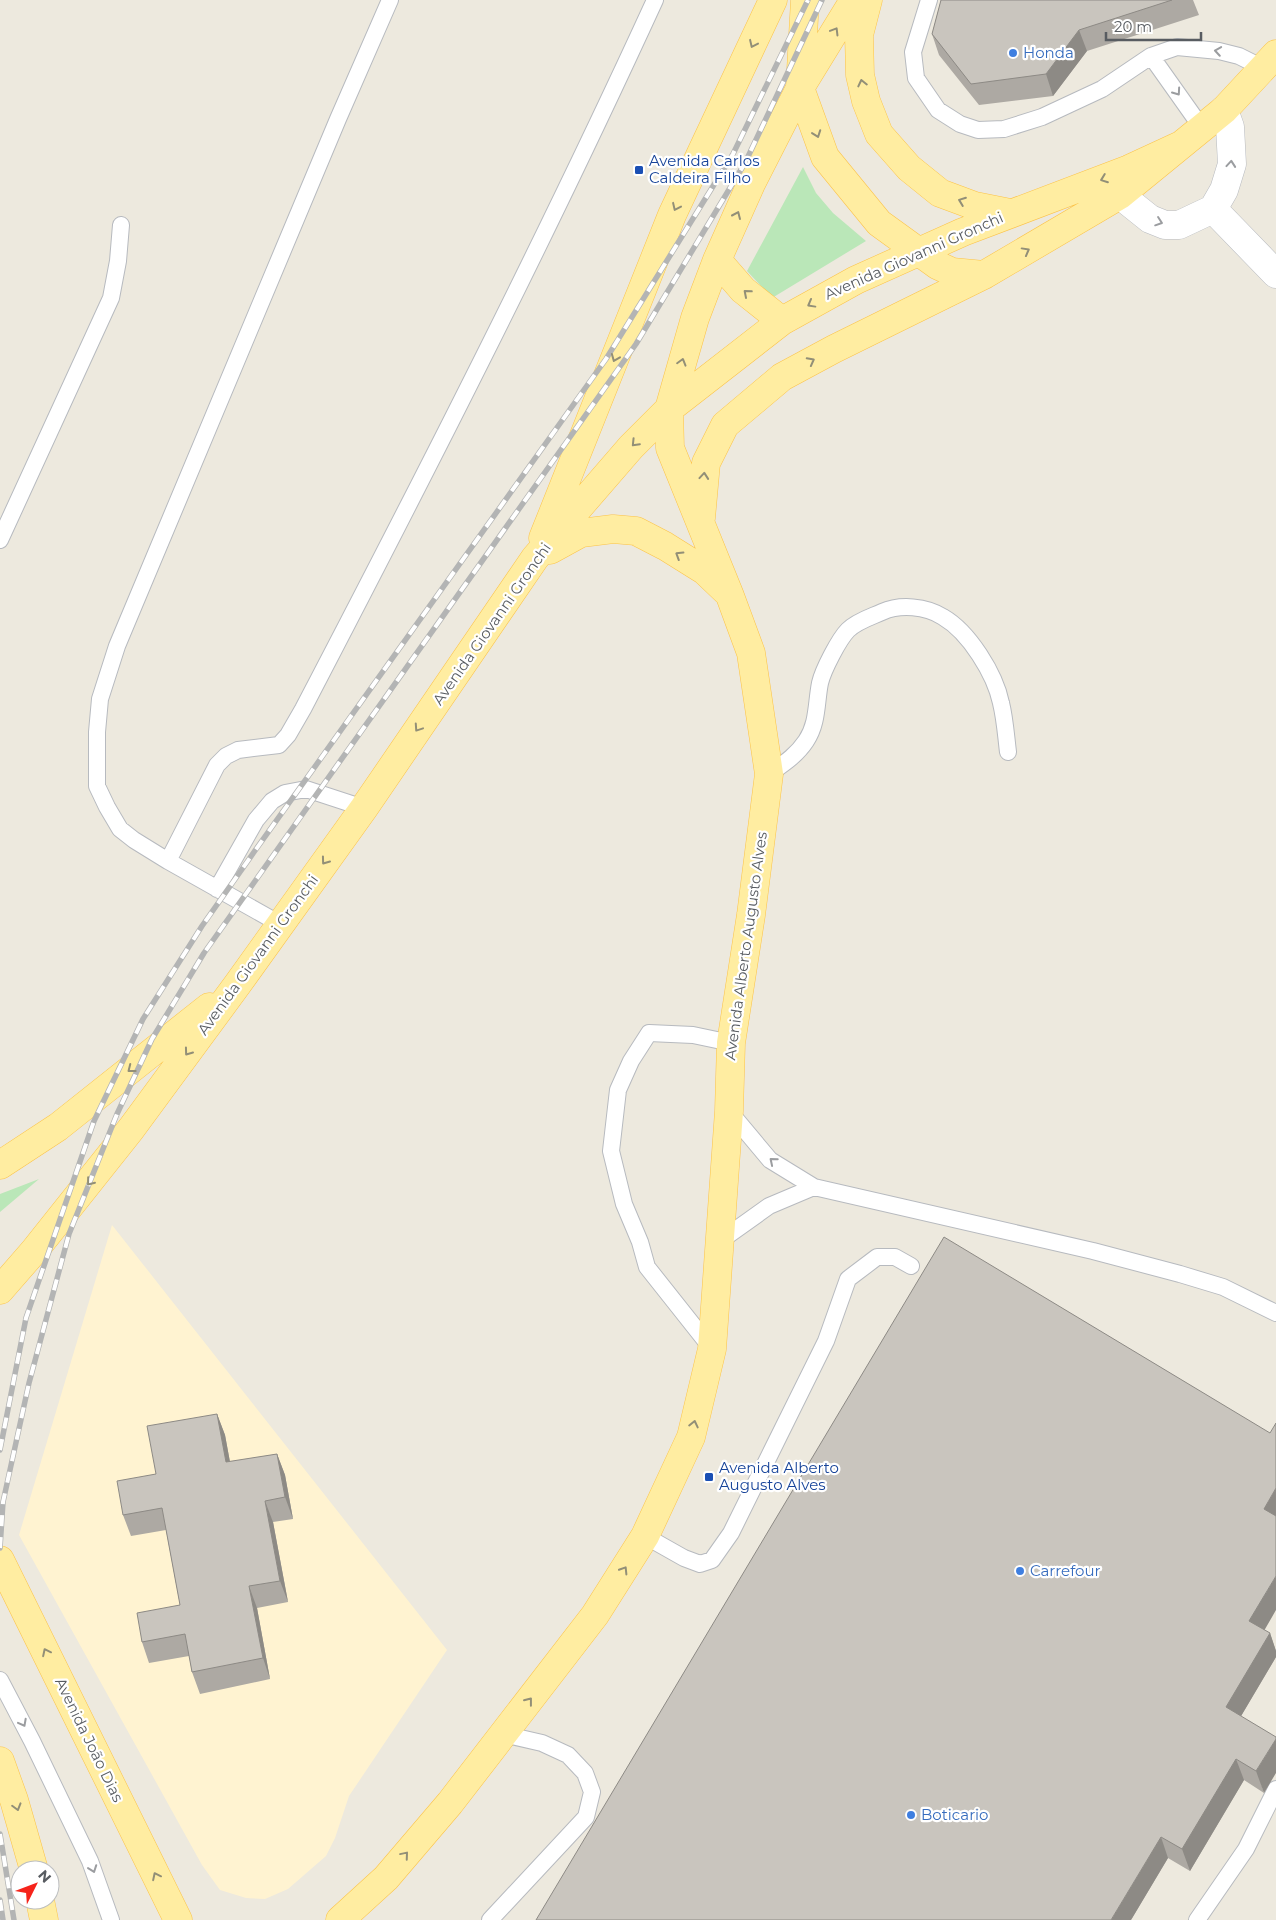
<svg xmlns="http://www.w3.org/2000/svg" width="1276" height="1920" viewBox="0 0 1276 1920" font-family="Montserrat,sans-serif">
	<rect width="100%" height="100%" fill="#ede9de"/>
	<path fill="#fff3d1" d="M112 1225 447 1650 349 1796 335 1838 326 1856 288 1889 265 1899 246 1898 220 1890 202 1865 19 1535Z"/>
	<path fill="#bae7b8" d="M803 167 816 193 833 213 866 241 772 298 747 271Z
		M39 1179 0 1212V1194Z"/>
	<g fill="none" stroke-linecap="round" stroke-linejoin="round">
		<defs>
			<path id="lane" d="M929 0 913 52 916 78 938 110 960 124 978 130 1004 129 1042 117 1102 89 1151 56 1177 47 1219 51 1239 56 1263 68
				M1151 56 1202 128
				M0 540 111 298 118 261 121 225
				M769 774C783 764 796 756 806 741 818 723 816 703 820 683 823 670 839 639 848 630 857 621 871 617 882 612 900 604 926 606 943 617 969 632 995 674 1001 703 1005 719 1006 736 1008 752
				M168 861 134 840 120 829 107 807 97 786V732L100 699 117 646 338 119 390 0
				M217 889 256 820 272 801 285 793 306 789 364 808
				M280 924 168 861 217 765 226 756 238 750 279 745 288 735 303 709C425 475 545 240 655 0
				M729 1111 770 1160 814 1187 1093 1251 1180 1274 1223 1287 1276 1313
				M720 1241 769 1206 814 1187
				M712 1349 647 1267 640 1242 624 1204 611 1151 618 1090 631 1061 649 1033 693 1035 731 1043
				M645 1536 684 1558 700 1564 712 1560 731 1533 826 1341 848 1279 877 1257H895L911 1266
				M0 1680 32 1741 90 1861 111 1920
				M490 1920 586 1817 592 1792 585 1773 568 1755 542 1743 503 1734
				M1197 1920 1246 1849 1276 1789"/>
			<path id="street" d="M1120 195 1150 219 1165 225H1179L1213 209 1224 190 1232 164 1230 127 1224 110
				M1213 209 1276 274"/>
			<path id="primary" d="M805 0 800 88 825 157 879 223 937 265 952 272 984 275
				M868 0 859 35 860 75 866 101 879 134 909 168 940 193 975 206 1010 213
				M717 260 743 290 782 321
				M701 518 706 463 725 425 782 377 834 349 984 275 1120 195 1224 110 1276 54
				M543 538 672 215 773 0
				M550 550 581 533 613 529 636 531 665 546 705 571 726 591
				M0 1165 58 1127 209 1007
				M0 1290 34 1251 131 1129 237 985 364 808 535 558 631 447 669 409 782 321 856 280 963 232 1129 169 1181 145
				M0 1560 178 1920
				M0 1761 14 1800 34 1870
				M40 1900 44 1920
				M340 1920 386 1878 450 1803 595 1615 645 1536 691 1437 712 1349 729 1111 731 1043 751 915 769 774 751 653 730 596 670 448 669 409 695 318 717 260 751 184 800 88 854 0"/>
		</defs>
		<use href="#lane" stroke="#b7babf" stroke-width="18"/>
		<use href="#street" stroke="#b7babf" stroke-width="29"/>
		<use href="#primary" stroke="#fcc348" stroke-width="29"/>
		<use href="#lane" stroke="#fff" stroke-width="16"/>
		<use href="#street" stroke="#fff" stroke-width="28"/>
		<use href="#primary" stroke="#ffeda1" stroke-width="28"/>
		<defs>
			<path id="rail" d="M0 1450 26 1318 94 1121 143 1019 202 926 254 852 606 359 733 154 808 0
				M0 1548 3 1502 29 1383 69 1234 117 1114 152 1039 204 953 636 344 745 163 822 0
				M0 1834 14 1920
				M0 1900 3 1920"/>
		</defs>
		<use href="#rail" stroke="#b3b4b4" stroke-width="5.5"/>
		<use href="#rail" stroke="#fff" stroke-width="4" stroke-dasharray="11" stroke-linecap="butt"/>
	</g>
	<path fill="#ada9a3" d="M941 0H1193L1199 15 1087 51 1053 96 979 105 939 55 932 34Z
		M217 1414 225 1435 230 1462 277 1454 285 1475 293 1519 273 1522 288 1602 257 1608 270 1679 200 1694 192 1672 189 1656 149 1663 142 1642 180 1605 166 1530 131 1536 123 1515Z
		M1270 1433 1264 1630 1270 1633 1276 1651V1657L1241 1716 1264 1793 1244 1780 1190 1871 1168 1858 1131 1920Z"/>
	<path fill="#8d8a85" d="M1079 30 1087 51 1053 96 1046 74Z
		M217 1414 225 1435 234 1484 226 1462Z
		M277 1454 285 1475 293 1519 285 1497Z
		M1276 1488V1523L1264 1509Z
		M265 1501 273 1522 288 1602 280 1581Z
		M1276 1576V1610L1257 1643 1249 1621Z
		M249 1586 257 1608 270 1679 263 1658Z
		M1270 1633 1276 1651V1657L1234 1728 1226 1707Z
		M1276 1739V1773L1264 1793 1256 1771Z
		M1236 1759 1244 1780 1190 1871 1182 1849Z
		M1161 1837 1168 1858 1131 1920H1111Z"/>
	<path fill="#c9c5be" stroke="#8d8a85" d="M941 0H1172L1079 30 1046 74 971 84 932 34Z
		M944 1237 1270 1433 1276 1423V1488L1264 1509 1276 1516V1576L1249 1621 1270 1633 1226 1707 1276 1737V1739L1256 1771 1236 1759 1182 1849 1161 1837 1111 1920H536Z
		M217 1414 226 1462 277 1454 285 1497 265 1501 280 1581 249 1586 263 1658 192 1672 185 1634 142 1642 137 1613 180 1605 162 1508 123 1515 117 1481 156 1474 147 1426Z"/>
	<defs><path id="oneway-chevron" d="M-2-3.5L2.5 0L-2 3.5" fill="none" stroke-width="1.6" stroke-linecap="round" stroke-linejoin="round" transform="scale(1.25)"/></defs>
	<g stroke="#928f77">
		<use href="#oneway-chevron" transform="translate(835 31) rotate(-59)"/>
		<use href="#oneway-chevron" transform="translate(753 44) rotate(115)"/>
		<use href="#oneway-chevron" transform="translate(862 83) rotate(-103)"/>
		<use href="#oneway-chevron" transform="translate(817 134) rotate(70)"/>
		<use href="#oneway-chevron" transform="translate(1104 179) rotate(159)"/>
		<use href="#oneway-chevron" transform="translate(962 201) rotate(-159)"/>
		<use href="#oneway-chevron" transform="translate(676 207) rotate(115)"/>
		<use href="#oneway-chevron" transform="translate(737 215) rotate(-66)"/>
		<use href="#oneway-chevron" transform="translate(1026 251) rotate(-29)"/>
		<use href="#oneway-chevron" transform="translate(747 293) rotate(-139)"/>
		<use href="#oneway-chevron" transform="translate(811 304) rotate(151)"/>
		<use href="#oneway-chevron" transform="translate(615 358) rotate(112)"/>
		<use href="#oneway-chevron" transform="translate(811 361) rotate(-28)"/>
		<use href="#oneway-chevron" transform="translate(682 362) rotate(-74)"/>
		<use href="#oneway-chevron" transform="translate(635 443) rotate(134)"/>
		<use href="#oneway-chevron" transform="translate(704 476) rotate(-85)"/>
		<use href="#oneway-chevron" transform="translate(679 555) rotate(-148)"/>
		<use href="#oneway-chevron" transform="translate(418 728) rotate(124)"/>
		<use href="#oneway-chevron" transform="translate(325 861) rotate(126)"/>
		<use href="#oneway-chevron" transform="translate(188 1052) rotate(126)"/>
		<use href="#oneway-chevron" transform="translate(131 1069) rotate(142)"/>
		<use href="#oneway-chevron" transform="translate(90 1182) rotate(129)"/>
		<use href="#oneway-chevron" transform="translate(694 1424) rotate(-77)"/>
		<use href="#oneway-chevron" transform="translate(624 1570) rotate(-58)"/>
		<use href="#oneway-chevron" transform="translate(46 1652) rotate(-116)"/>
		<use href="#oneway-chevron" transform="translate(529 1701) rotate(-52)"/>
		<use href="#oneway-chevron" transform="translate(17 1807) rotate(74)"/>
		<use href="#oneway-chevron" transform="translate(405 1855) rotate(-50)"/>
		<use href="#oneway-chevron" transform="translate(156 1876) rotate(-116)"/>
	</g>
	<g stroke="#9b9da0">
		<use href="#oneway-chevron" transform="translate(1218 51) rotate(-171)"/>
		<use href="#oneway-chevron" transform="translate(1177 92) rotate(55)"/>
		<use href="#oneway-chevron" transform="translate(1231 164) rotate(-85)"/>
		<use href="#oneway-chevron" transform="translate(1159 222) rotate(19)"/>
		<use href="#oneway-chevron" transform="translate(773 1161) rotate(-140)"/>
		<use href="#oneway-chevron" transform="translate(23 1723) rotate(62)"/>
		<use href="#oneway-chevron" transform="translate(93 1869) rotate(70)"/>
	</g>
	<g fill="#3f7fe0" stroke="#fff" stroke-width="2">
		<circle cx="1013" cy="53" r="5"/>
		<circle cx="1020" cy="1571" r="5"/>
		<circle cx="911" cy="1815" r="5"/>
	</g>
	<g fill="#1a4fb4" stroke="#fff" stroke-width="2">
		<rect x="634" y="165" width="10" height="10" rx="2.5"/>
		<rect x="704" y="1472" width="10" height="10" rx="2.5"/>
	</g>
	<g text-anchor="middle" stroke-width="4.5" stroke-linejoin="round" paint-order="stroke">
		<g font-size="15" fill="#366cbe" stroke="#fff" text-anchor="start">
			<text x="1023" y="58">Honda</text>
			<text x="1030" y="1576">Carrefour</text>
			<text x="921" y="1820">Boticario</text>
		</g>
		<g font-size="15" fill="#164399" stroke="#fff" text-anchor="start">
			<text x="649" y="166">Avenida Carlos<tspan x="649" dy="17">Caldeira Filho</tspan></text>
			<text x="719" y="1473">Avenida Alberto<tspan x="719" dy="17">Augusto Alves</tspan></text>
		</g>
		<g font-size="15" fill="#585c61" stroke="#fff">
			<text transform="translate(914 256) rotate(-24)" y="5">Avenida Giovanni Gronchi</text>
			<text transform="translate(492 624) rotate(-55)" y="5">Avenida Giovanni Gronchi</text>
			<text transform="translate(746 946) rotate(-82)" y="5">Avenida Alberto Augusto Alves</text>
			<text transform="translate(258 955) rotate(-54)" y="5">Avenida Giovanni Gronchi</text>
			<text transform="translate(89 1740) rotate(64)" y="5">Avenida João Dias</text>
		</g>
	</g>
	<g transform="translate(35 1885) rotate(48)"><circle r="24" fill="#ffffff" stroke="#bcbec0"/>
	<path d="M0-4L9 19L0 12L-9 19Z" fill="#f6241b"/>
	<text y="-8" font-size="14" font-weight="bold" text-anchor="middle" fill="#585c61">N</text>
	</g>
	<path d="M1106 32v8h95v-8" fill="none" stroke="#585c61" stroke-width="2.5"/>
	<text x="1114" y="32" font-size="15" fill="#585c61" stroke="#ffffff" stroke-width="4" paint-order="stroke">20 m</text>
</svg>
